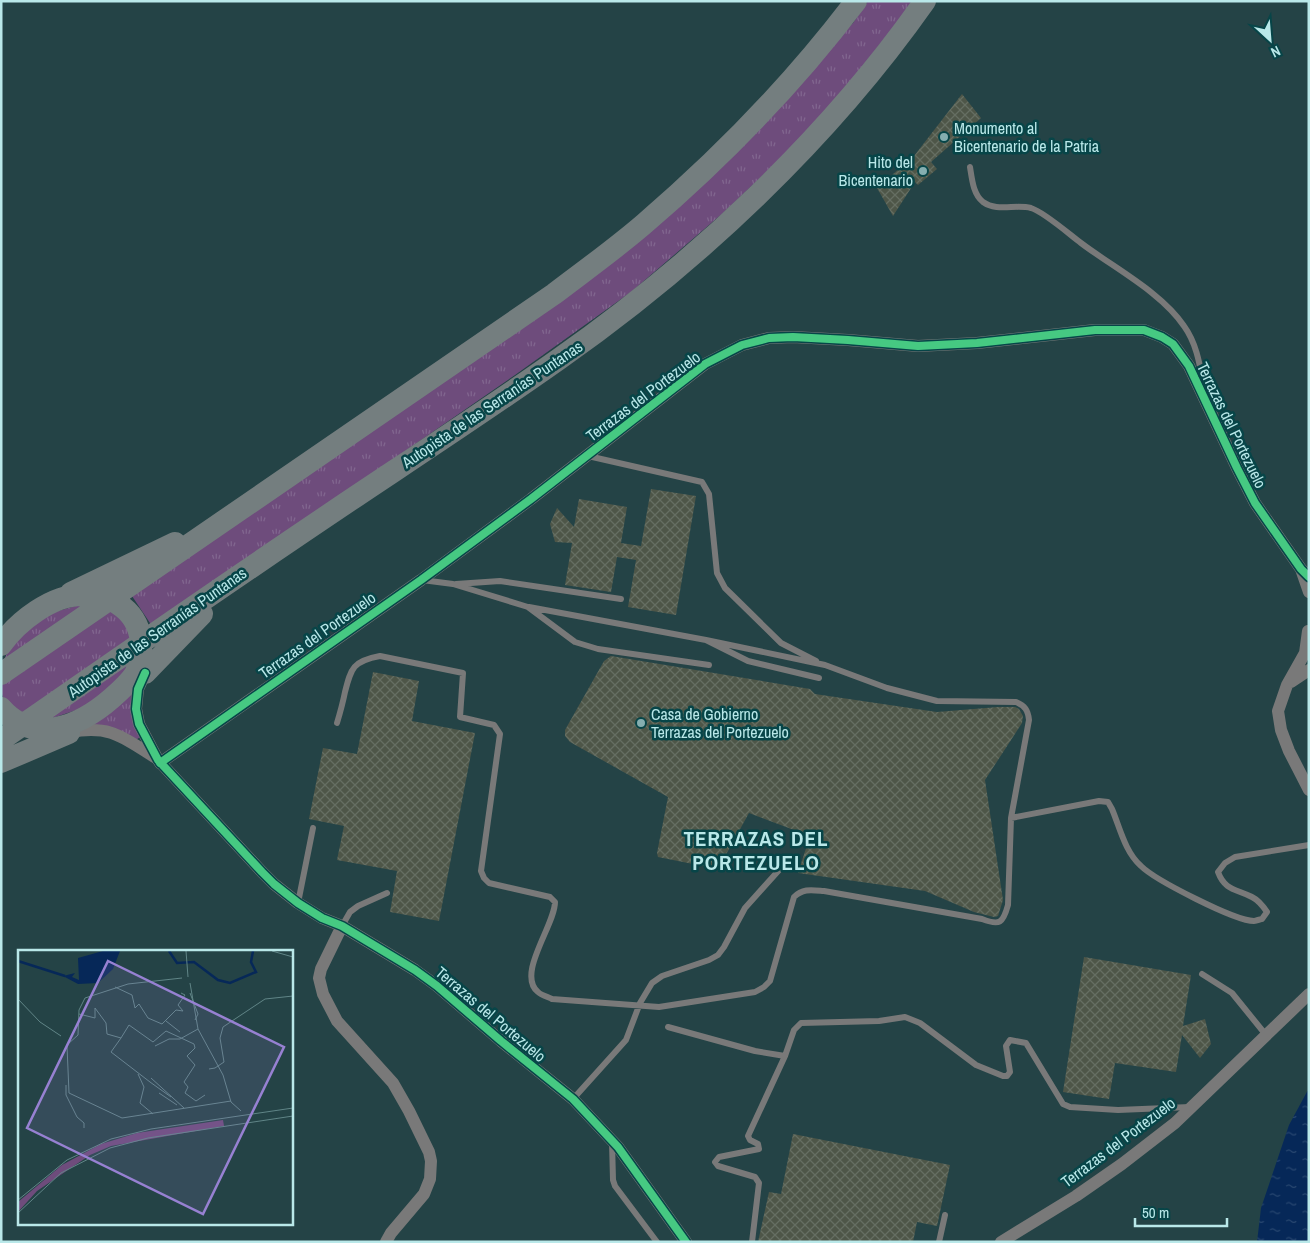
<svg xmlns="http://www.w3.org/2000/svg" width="1310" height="1243" viewBox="0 0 1310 1243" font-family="'Archivo Narrow',sans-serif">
	<defs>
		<pattern id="grass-tufts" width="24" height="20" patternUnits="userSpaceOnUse" patternTransform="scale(1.25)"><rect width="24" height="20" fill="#6e4c7c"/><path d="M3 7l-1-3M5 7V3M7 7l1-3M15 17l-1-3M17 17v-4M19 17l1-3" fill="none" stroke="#81668f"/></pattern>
		<pattern id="water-ripples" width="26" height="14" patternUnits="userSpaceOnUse" patternTransform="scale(1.25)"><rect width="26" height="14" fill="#062858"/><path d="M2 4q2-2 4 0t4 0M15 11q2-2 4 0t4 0" fill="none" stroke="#284770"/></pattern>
		<pattern id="building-cross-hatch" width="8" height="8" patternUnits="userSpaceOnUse" patternTransform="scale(1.25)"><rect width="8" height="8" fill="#4e5648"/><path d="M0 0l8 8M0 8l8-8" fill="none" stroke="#656e62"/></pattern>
	</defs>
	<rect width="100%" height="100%" fill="#244346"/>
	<path fill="url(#grass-tufts)" d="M868 1H914L816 125 723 213 631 292 515 375 152 626 130 593 482 356 853 23Z
		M93 601 4 660 8 651 37 617Z
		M110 607 134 635 22 718C7 704 1 703 1 682Z
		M131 660V666L97 703 41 722Z
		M134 685 141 736 135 741 93 726 91 722Z"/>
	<path fill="url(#water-ripples)" d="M1309 1088V1242H1257L1261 1208 1289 1125Z"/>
	<path fill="url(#building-cross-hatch)" d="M962 94 981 118 931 162 937 169 918 185 915 182 893 216 877 188 914 156Z
		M651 489 696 496 676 615 628 607 636 560 617 557 611 592 565 585 572 543 555 542 550 524 557 508 574 527 579 499 627 507 621 543 641 546Z
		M611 656 810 689 815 694 937 712 998 707H1015L1019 709 1023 716 1022 723 985 780 1003 900 998 916 994 917 974 912 925 891 798 873 810 836 749 813 718 869 658 857 657 853 668 797 570 742 565 736V730L604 661Z
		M373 672 419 681 412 721 475 733 439 921 390 912 397 871 337 860 344 826 309 819 323 748 357 754Z
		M1084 957 1191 975 1183 1026 1205 1019 1211 1044 1200 1058 1182 1035 1176 1072 1115 1063 1109 1099 1063 1092Z
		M793 1134 950 1165 937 1226 917 1222 913 1242H758L769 1192 781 1194Z"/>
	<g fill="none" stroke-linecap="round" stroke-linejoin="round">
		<path stroke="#797979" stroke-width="6" d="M970 167C972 179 973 194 983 202 997 212 1015 204 1031 208 1044 212 1069 234 1081 243 1114 268 1161 292 1184 326 1197 344 1200 366 1204 387
			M588 456 702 482 709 494 717 573 725 588 781 643 816 661
			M422 580 453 584 528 607 575 642 598 649 709 665
			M456 584 500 581 621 599
			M529 607 706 640 748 661 819 678
			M706 640 825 665 887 688 937 701 1016 702C1025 706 1028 710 1029 720L1011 818
			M337 723C340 713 343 702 345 692 351 668 353 661 380 656L463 673 460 717 494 725 500 734 481 871 484 878 489 883 550 897 555 902C555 925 516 974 538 992 541 995 548 997 552 999L659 1007 755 992 764 987 770 981 794 897C803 888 812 890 824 891L982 919C1000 926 1003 923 1008 905L1011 818 1099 801 1108 802 1112 809C1120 828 1125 852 1141 866 1155 880 1235 921 1254 921 1255 921 1261 919 1262 919L1267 912C1263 906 1258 900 1252 897 1237 889 1225 891 1218 872L1225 863 1235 857 1309 845
			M298 903 313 828
			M342 926 350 912 358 906 387 893
			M1202 974 1232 993 1266 1035
			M668 1027 755 1051 785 1056
			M573 1099 626 1040 640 1003 652 983 662 976 709 960 718 955 724 947 745 908 780 869
			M612 1142 613 1180 615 1186 657 1242
			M752 1242 759 1183 755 1177 718 1166 715 1162 719 1157 759 1149 758 1144 750 1140 748 1136 785 1056 794 1030 801 1023 879 1021 905 1017 920 1023 976 1065 1003 1076H1007L1010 1072 1006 1046 1010 1040 1026 1043 1063 1104 1070 1107 1118 1110 1190 1107
			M939 1242 945 1215"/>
		<path stroke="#797979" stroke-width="12" d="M1301 569 1309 592
			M1308 631 1305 653 1287 685 1278 711 1281 730 1289 751 1309 790
			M145 674 138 689 136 709 139 724 158 760 262 872 274 884 298 903 322 918 342 926 415 970 437 986 501 1041 573 1099 618 1147 686 1242
			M1291 682 1309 670
			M70 732C112 725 122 737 156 758
			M160 763 421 580 531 499 705 364 742 345 769 338 793 337 848 340 918 346 977 343 1095 330H1144L1162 337 1173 344 1189 366 1237 468 1255 503 1301 569 1309 577
			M342 926 321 969 319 978 323 994 337 1021 393 1083 409 1111 429 1152 431 1161 430 1179 424 1194 391 1233 386 1242
			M1001 1242 1076 1196 1122 1164 1175 1123 1309 994"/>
		<path stroke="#747e7f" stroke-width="22" d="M71 593 175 543
			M1 645C18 621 52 595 82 595 113 594 140 612 141 645 142 655 140 664 135 674 129 683 120 691 112 698 80 726 34 746 1 708
			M137 669 145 673 202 614
			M1 674 554 294C584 271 615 249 644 224 722 157 794 83 856 1
			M1 740C120 657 240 574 361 493 427 449 494 405 559 359 697 262 828 139 925 1
			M1 762 69 733"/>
		<defs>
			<path id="cycleway" d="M145 673 138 689 136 709 139 724 158 760 262 872 274 884 298 903 322 918 342 926 415 970 437 986 501 1041 573 1099 618 1147 686 1242
				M160 763 421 580 531 499 705 364 742 345 769 338 793 337 848 340 918 346 977 343 1095 330H1144L1162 337 1173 344 1189 366 1237 468 1255 503 1301 569 1309 577"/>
		</defs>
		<use href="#cycleway" stroke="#074548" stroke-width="11"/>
		<use href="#cycleway" stroke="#46c982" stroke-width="8"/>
	</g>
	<g fill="#85aeb0" stroke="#074548" stroke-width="2">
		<circle cx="944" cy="137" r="5"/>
		<circle cx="923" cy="171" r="5"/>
		<circle cx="641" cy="723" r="5"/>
	</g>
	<g text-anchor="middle" stroke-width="5" stroke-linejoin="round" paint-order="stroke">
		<g font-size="16" fill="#b9e8e9" stroke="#074548" text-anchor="start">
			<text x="954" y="134">Monumento al<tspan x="954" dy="18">Bicentenario de la Patria</tspan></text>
			<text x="913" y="168" text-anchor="end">Hito del<tspan x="913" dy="18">Bicentenario</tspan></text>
			<text x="651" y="720">Casa de Gobierno<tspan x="651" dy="18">Terrazas del Portezuelo</tspan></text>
		</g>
		<g font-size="16" fill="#b9e8e9" stroke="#074548">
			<text transform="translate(643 396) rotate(-37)" y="6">Terrazas del Portezuelo</text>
			<text transform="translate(492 404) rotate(-34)" y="6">Autopista de las Serranías Puntanas</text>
			<text transform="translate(1232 425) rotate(64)" y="6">Terrazas del Portezuelo</text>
			<text transform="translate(157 632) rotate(-35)" y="6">Autopista de las Serranías Puntanas</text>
			<text transform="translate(317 635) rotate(-35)" y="6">Terrazas del Portezuelo</text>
			<text transform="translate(491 1014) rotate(40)" y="6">Terrazas del Portezuelo</text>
			<text transform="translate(1118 1142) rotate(-37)" y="6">Terrazas del Portezuelo</text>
		</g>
		<g font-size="21" font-weight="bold" letter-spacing="1" fill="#b9e8e9" stroke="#074548">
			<text x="756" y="846">TERRAZAS DEL<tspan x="756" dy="24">PORTEZUELO</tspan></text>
		</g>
	</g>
	<g transform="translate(18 950)">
		<rect width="275" height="275" fill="#244346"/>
		<path d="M205 170 206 176 93 196 72 205 19 241 0 262V252L44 215 83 194 119 183Z" fill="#6e4c7c"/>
		<path d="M85 1H102L95 19 80 33 60 34 45 26 57 23 54 27 61 30 60 8Z" fill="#062858"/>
		<path fill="none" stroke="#062858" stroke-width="2.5" d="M151 1 159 13 176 12 200 30 212 33 238 22 233 12 235 1M0 11 47 26"/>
		<path fill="none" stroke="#608587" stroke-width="1" d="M168 1 170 27M254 1 275 7M172 33 180 79 205 125 213 152 223 161M97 37 114 45 117 58 121 54 130 68 144 74 158 60 165 61 160 55 167 45 163 43M172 43 180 64 177 70M0 49 22 72 43 86M61 64 77 68V58L88 73 89 84 103 88 111 75 135 92 148 81 176 94 177 98 169 106 177 115 166 132 170 137 167 143 178 151 187 145M148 71 162 82M103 88 93 102 132 132M50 94 60 85 61 60 67 48 110 34 164 28M49 96 51 143 104 168 213 151M137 96 151 89H162L180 79M191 119 197 118 206 112 202 88 205 77 247 49 275 46M120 124 126 137 122 153 135 164M133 128 166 158M132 132 153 147M48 135V145L59 167 66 173V178M141 143 159 155M0 250 49 210 93 189 133 179 275 158M0 263 43 223 92 198 130 188 275 166"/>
		<path fill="#9781d2" fill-opacity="0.15" stroke="#9781d2" stroke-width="2.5" d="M90 11 266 97 185 264 9 178Z"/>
		<rect width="275" height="275" fill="none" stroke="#b9e8e9" stroke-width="2.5"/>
	</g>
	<rect width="1310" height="1243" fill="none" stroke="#b9e8e9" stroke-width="5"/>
	<g transform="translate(1270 40) rotate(154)" stroke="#074548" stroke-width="4" paint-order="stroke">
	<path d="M0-4L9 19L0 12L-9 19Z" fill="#b9e8e9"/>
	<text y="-8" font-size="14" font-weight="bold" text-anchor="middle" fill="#b9e8e9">N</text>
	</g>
	<path d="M1135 1218v8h92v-8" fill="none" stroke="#b9e8e9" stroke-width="2.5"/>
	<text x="1142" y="1218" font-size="15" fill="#b9e8e9" stroke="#074548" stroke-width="4" paint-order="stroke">50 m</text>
</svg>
